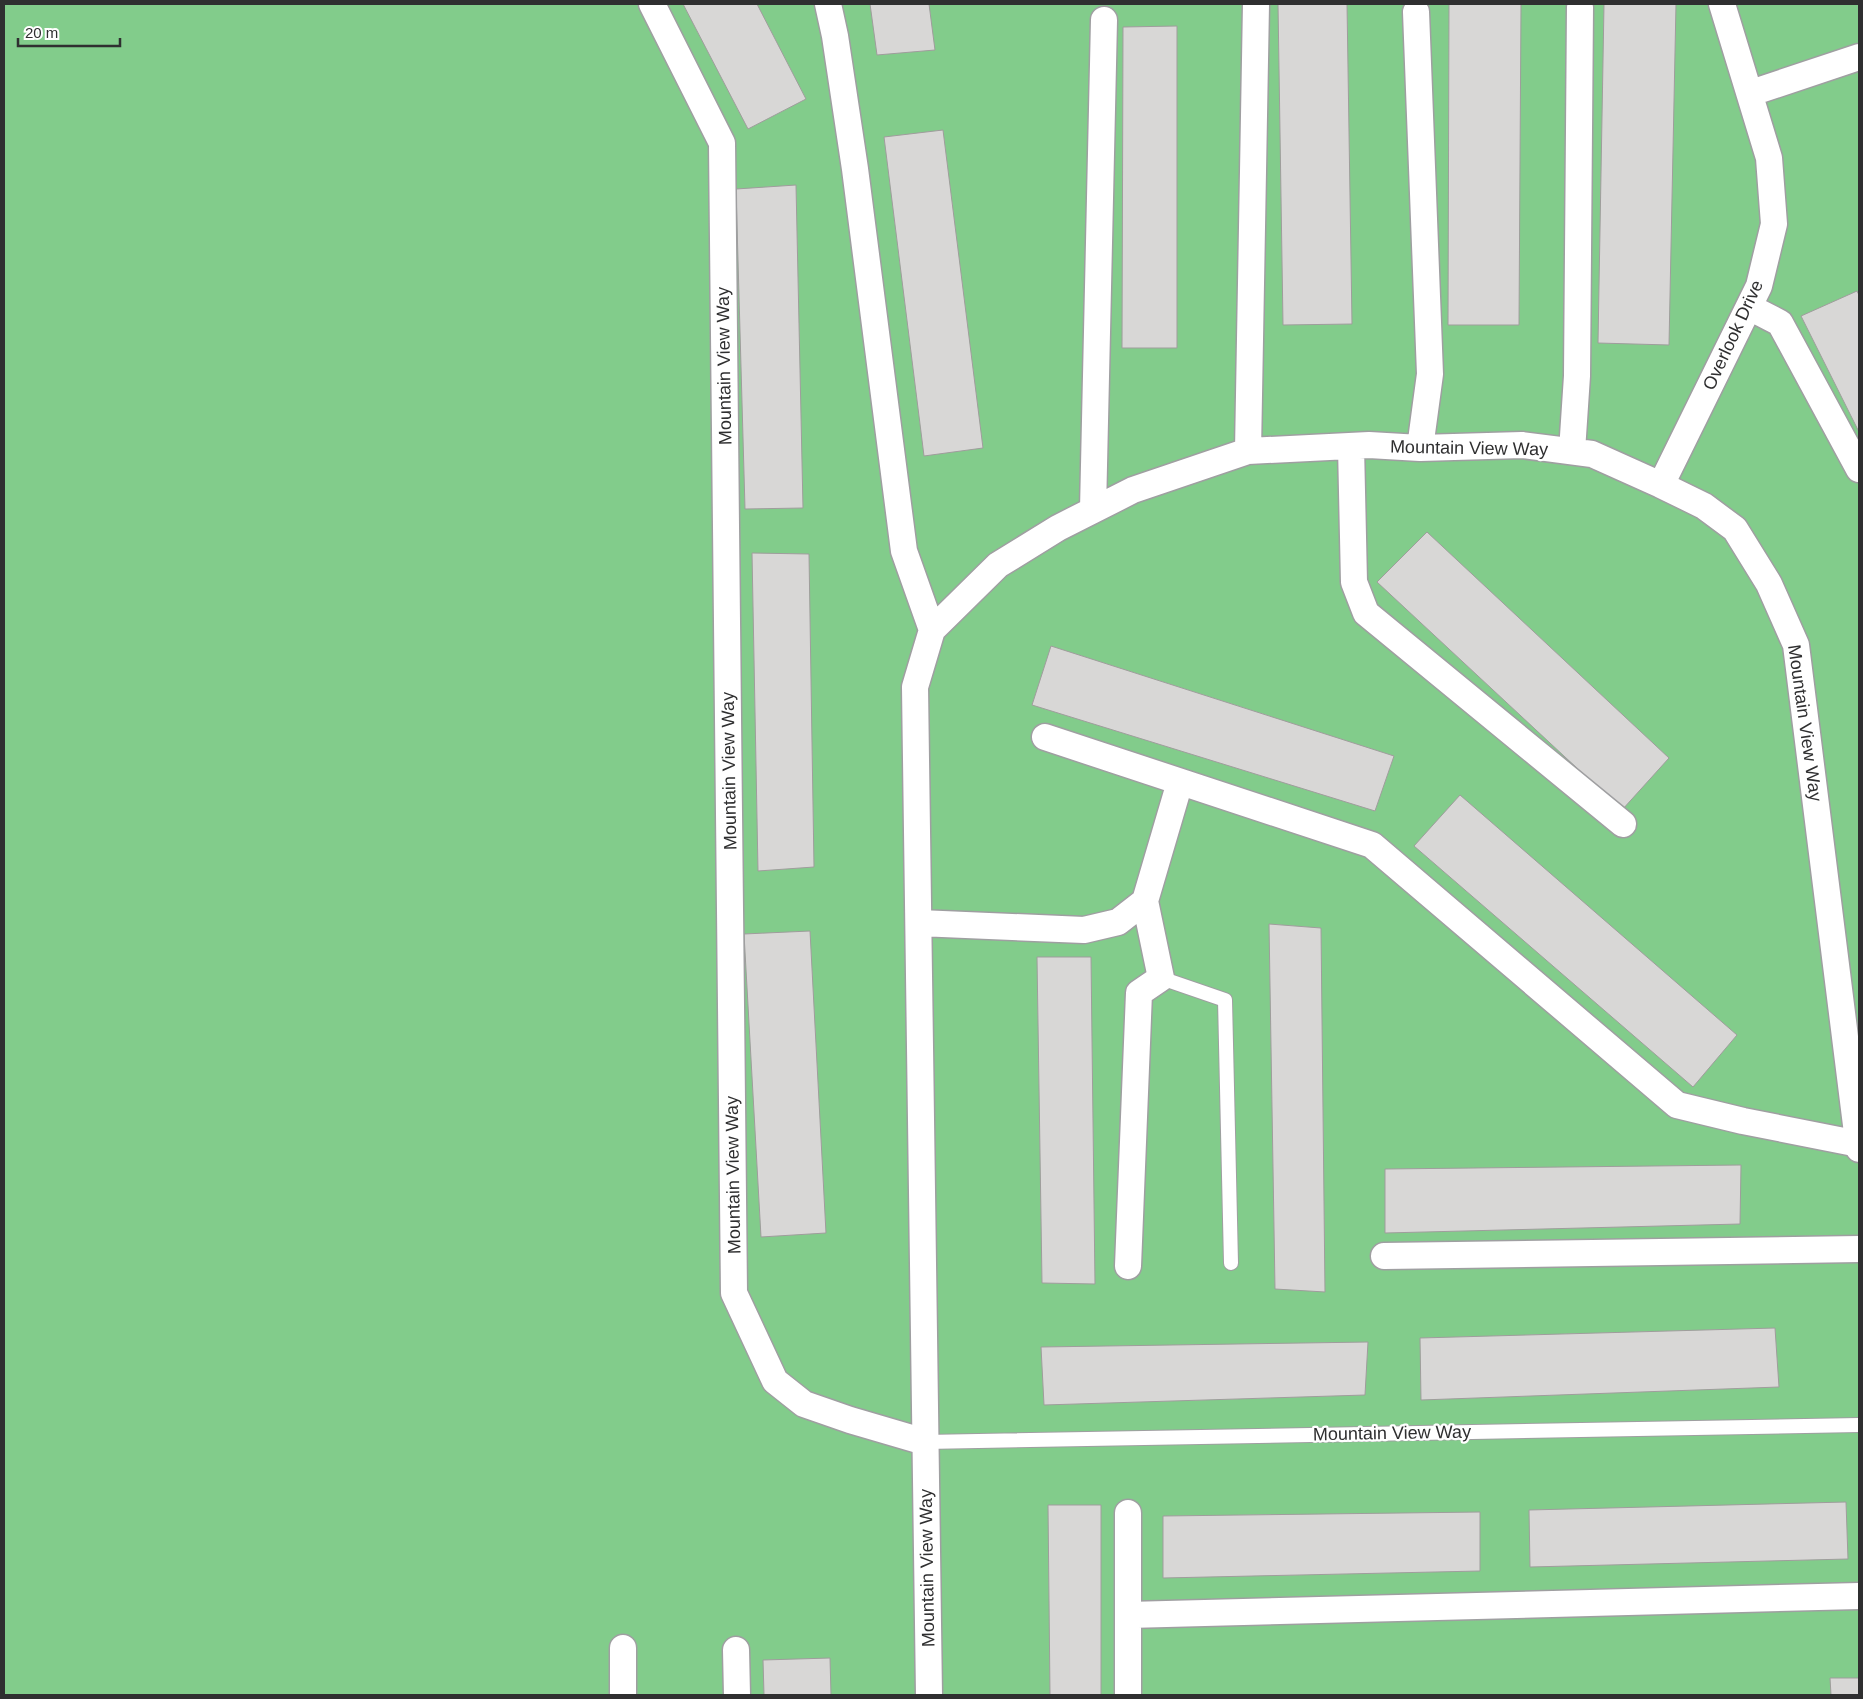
<svg xmlns="http://www.w3.org/2000/svg" width="1863" height="1699" viewBox="0 0 1863 1699" font-family="Helvetica,sans-serif">
	<rect width="100%" height="100%" fill="#f5f5f7"/>
	<path fill="#82cc8b" d="M4 4H1859V1695H4Z"/>
	<path fill="#d8d7d6" stroke="#9f9d9c" d="M683 4H757L806 99 748 129Z
		M870 4H929L935 50 877 55Z
		M1278 4H1347L1352 324 1283 325Z
		M1449 4H1521L1519 325H1448Z
		M1604 4H1676L1669 345 1598 343Z
		M1177 26V348H1122L1123 27Z
		M943 130 983 448 924 456 884 137Z
		M796 185 803 508 745 509 736 189Z
		M1857 291 1859 295V432L1801 316Z
		M1427 532 1669 758 1622 810 1377 582Z
		M752 553 809 554 814 867 758 871Z
		M1051 646 1394 756 1375 811 1032 705Z
		M1460 795 1737 1035 1693 1087 1414 846Z
		M1269 924 1321 928 1325 1292 1275 1289Z
		M810 931 826 1233 761 1237 744 934Z
		M1037 957H1091L1095 1284 1042 1283Z
		M1741 1165 1740 1224 1385 1233V1169Z
		M1775 1328 1779 1387 1421 1400 1420 1338Z
		M1368 1342 1365 1395 1044 1405 1041 1347Z
		M1846 1502 1848 1559 1530 1567 1529 1510Z
		M1048 1505H1101V1695H1050Z
		M1480 1512V1571L1163 1578V1516Z
		M830 1658 831 1695H764L763 1660Z
		M1830 1678H1859V1695H1831Z"/>
	<g fill="none" stroke-linecap="round" stroke-linejoin="round">
		<defs>
			<path id="lane" d="M1161 978 1225 1000 1231 1263
				M925 1442 1859 1425"/>
			<path id="street" d="M652 4 722 143 734 1293 775 1381 804 1404 850 1420 925 1442
				M828 4 835 36 855 169 904 551 932 630
				M1416 12 1430 374 1420 448
				M1751 93 1859 57
				M1749 307 1780 323 1859 469
				M1351 446 1354 582 1366 613 1623 824
				M1248 451 1256 4
				M1572 451 1577 376 1580 7
				M1661 485 1759 286 1774 224 1769 158 1722 4
				M1093 510 1104 20
				M1045 737 1372 845 1677 1105 1743 1121 1859 1144
				M919 923 1084 930 1118 922 1145 901
				M1384 1256 1859 1249
				M1128 1266 1139 993 1161 978 1145 901 1180 782
				M1128 1513V1695
				M1128 1615 1859 1596
				M736 1650 737 1695
				M623 1695V1648
				M929 1695 915 687 932 630 998 565 1058 528 1133 490 1248 451 1369 445 1420 448 1522 445 1592 454 1661 485 1704 506 1735 529 1769 584 1796 645 1859 1149"/>
		</defs>
		<use href="#lane" stroke="#9f9fa1" stroke-width="16"/>
		<use href="#street" stroke="#9f9fa1" stroke-width="29"/>
		<use href="#lane" stroke="#fff" stroke-width="14"/>
		<use href="#street" stroke="#fff" stroke-width="26"/>
	</g>
	<g text-anchor="middle" stroke-width="4.5" stroke-linejoin="round" paint-order="stroke">
		<g font-size="18" fill="#2f2f30" stroke="#fff">
			<text transform="translate(1733 335) rotate(-65)" y="6">Overlook Drive</text>
			<text transform="translate(724 366) rotate(-91)" y="6">Mountain View Way</text>
			<text transform="translate(1469 448) rotate(1)" y="6">Mountain View Way</text>
			<text transform="translate(1805 723) rotate(82)" y="6">Mountain View Way</text>
			<text transform="translate(729 771) rotate(-91)" y="6">Mountain View Way</text>
			<text transform="translate(733 1175) rotate(-91)" y="6">Mountain View Way</text>
			<text transform="translate(1392 1433) rotate(-1)" y="6">Mountain View Way</text>
			<text transform="translate(927 1568) rotate(-91)" y="6">Mountain View Way</text>
		</g>
	</g>
	<rect width="1863" height="1699" fill="none" stroke="#2f2f30" stroke-width="10"/>
	<path d="M18 38v8h102v-8" fill="none" stroke="#2f2f30" stroke-width="2.5"/>
	<text x="25" y="38" font-size="15" fill="#2f2f30" stroke="#ffffff" stroke-width="4" paint-order="stroke">20 m</text>
</svg>
